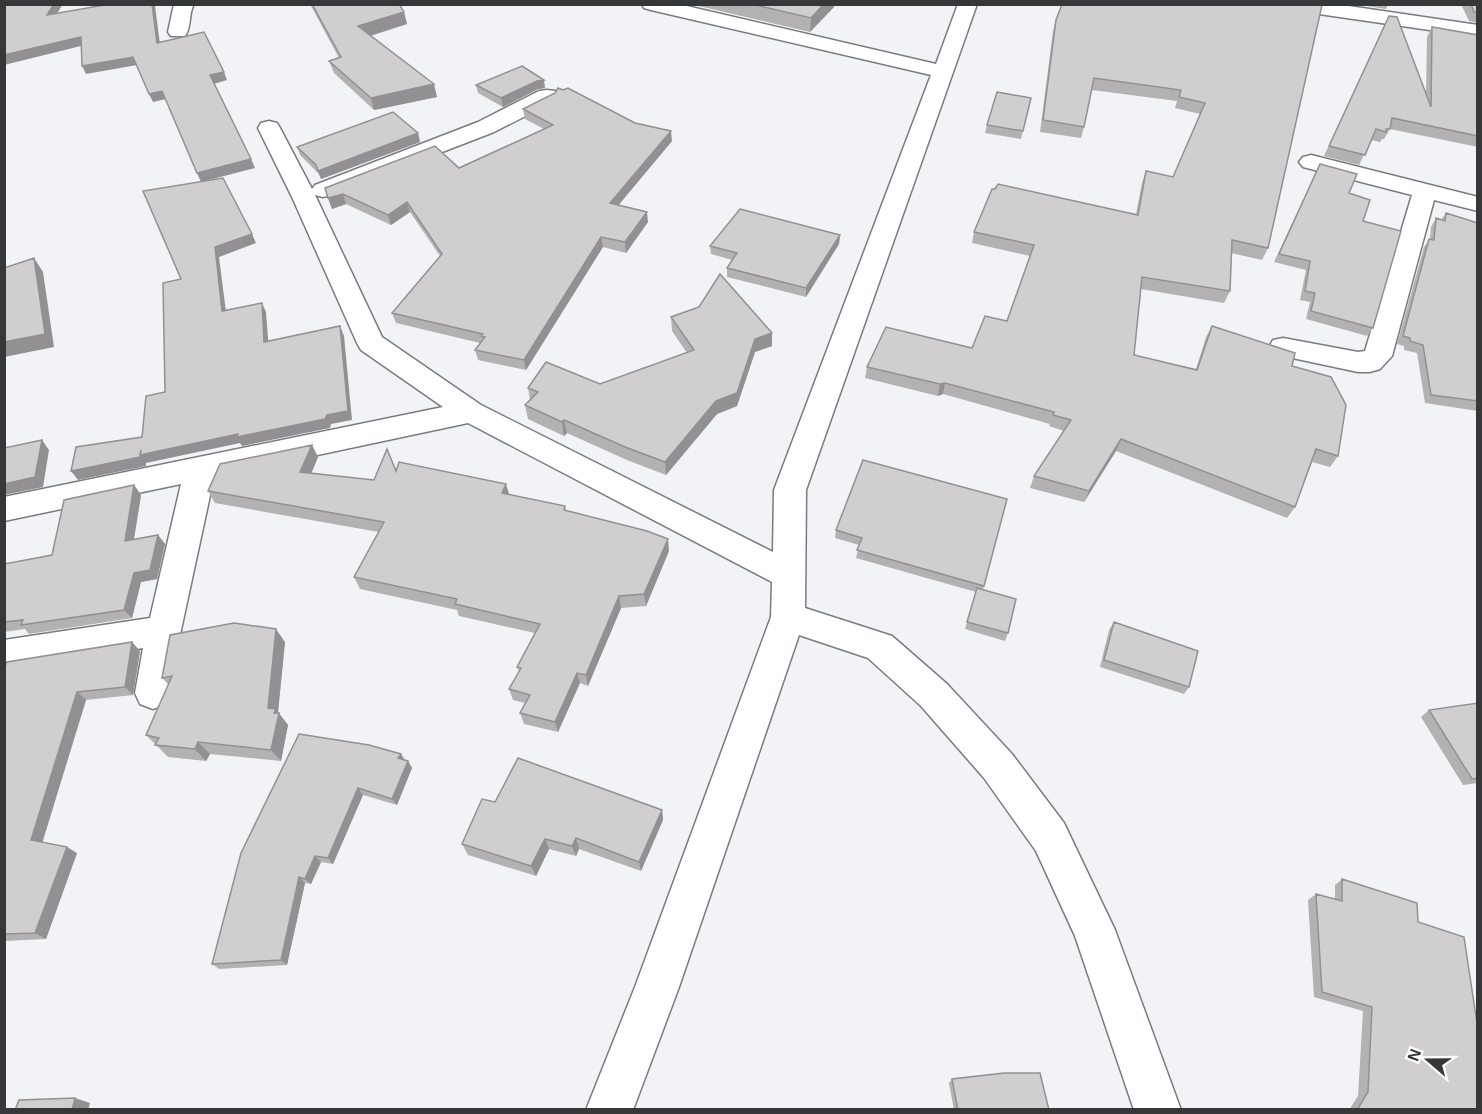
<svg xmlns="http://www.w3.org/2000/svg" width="1482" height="1114" viewBox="0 0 1482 1114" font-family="Helvetica,sans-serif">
	<rect width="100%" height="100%" fill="#f1f3f6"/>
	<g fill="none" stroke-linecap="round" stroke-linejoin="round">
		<defs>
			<path id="street" d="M174 4H194C188 14 192 27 185 36H171L168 32Z
				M642 4H678L936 64 958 4H977L806 490 805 608 892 636 947 684 1012 754 1064 823 1115 930 1181 1110H1134L1075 936 1036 851 984 778 921 706 868 658 799 635 679 987 633 1110H586L635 987 771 617 772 582 468 423 214 477 181 630 171 693 166 704 153 709 140 704 135 693 143 648 4 670V640L150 618 181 484 4 521V497L443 407 361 350 357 343 292 197 258 128 261 123 269 121 277 123 280 128 312 189 315 185 478 122 539 91 547 90 555 91 558 96 555 101 494 132 331 195 323 197 315 195 382 337 481 405 773 552 774 490 931 75 651 10 644 8Z
				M1282 4H1335L1478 25V37L1291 10 1284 8Z
				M1311 155 1478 197V211L1434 200 1392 356 1380 369 1370 372H1358L1283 356 1273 354 1269 347 1273 340 1283 338 1358 352 1365 351 1412 195 1303 167 1299 162 1303 157Z"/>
		</defs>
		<use href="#street" stroke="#7a7b7e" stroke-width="3"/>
		<use href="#street" fill="#fff" fill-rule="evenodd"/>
	</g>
	<path fill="#b4b1b3" d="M310 4H399L404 12 407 24 371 36 437 97 374 110 334 73 329 61 339 58Z
		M690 4H834V7L810 32Z
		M1319 4 1268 248 1262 260 1231 253 1230 291 1224 303 1141 289 1134 355 1196 369 1206 337 1212 326 1292 366 1338 456 1330 467 1312 462 1295 507 1287 518 1116 451 1084 502 1030 488 1034 476 1064 431 1049 426 1050 424 943 394 938 396 865 378 867 367 972 348 1007 321 1030 256 972 243 974 232 1136 214 1142 183 1146 171 1173 177 1200 114 1175 108 1177 101 1092 90 1084 127 1081 138 1040 132 1053 31 1056 20Z
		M1354 4H1388L1386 9Z
		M1461 4H1478V23L1469 21Z
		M1384 26 1426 93 1427 37 1432 27 1478 35V147L1390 129 1384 139H1382L1380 142 1371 140 1359 165 1324 156Z
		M476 85 545 88 538 89 503 107 478 93Z
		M563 90 672 141 618 205 648 222 626 253 603 247 526 370 478 360 475 350 480 343 396 323 392 313 440 256 410 212 391 225 346 204 332 209 325 188 459 168 544 129 525 119 523 109Z
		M1031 98 1021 139 985 133 987 125Z
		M418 133 420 142 321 179 319 174 300 155 297 147Z
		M1320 164 1349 193 1363 221 1373 328 1367 336 1306 319 1310 302 1300 300 1306 270 1274 262Z
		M1446 213 1478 223V411L1425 403 1417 353 1404 350V346L1397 344 1424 247 1430 239 1431 227 1436 218 1441 220Z
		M840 235 839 244 806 297 727 277V268L732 260 711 254 710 246Z
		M671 317 772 346 755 352 737 406 717 414 666 475 627 460 567 433 564 436 528 419 525 405 530 400 528 388 600 384 687 353 672 331Z
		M312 445 318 457 311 473 374 480 396 471 565 506 566 511 669 551 646 606 621 608 588 686 580 683 558 732 524 724 520 713 525 703 513 700 509 689 519 671 517 667 535 633 459 616 457 610 360 589 354 577 379 532 215 503 208 491Z
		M134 485 141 495 134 540 158 535 165 544 157 579 141 582 132 618 29 634 25 629 4 632V564L52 555Z
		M1007 499 983 590 1008 633 1005 641 965 629 976 592 856 558 859 545 835 538 836 530Z
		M1114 622 1189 687 1184 694 1100 667 1109 630Z
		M285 642 278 712 288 725 281 761 210 754 206 761 168 757 146 735 169 685 162 678Z
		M140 651 133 695 86 700 42 842 77 853 46 939 4 941V668Z
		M1478 703V783L1463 785 1421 717 1429 710Z
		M405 760 408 761 412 768 397 805 363 795 333 864 321 862 311 884 305 883 287 965 219 969 212 964 241 853Z
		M495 802 662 810 663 820 641 871 579 849 576 856 549 849 536 876 468 855 462 844Z
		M1342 879 1418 922 1478 1110H1349L1358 1096 1363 1011 1314 997 1308 900 1316 894 1335 899V885Z
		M952 1079 1049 1110H954L949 1083Z"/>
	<path fill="#929092" d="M54 4H63L51 23 47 15Z
		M152 4H155V6L161 52 157 43Z
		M824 4H834V7L810 32 811 18Z
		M404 12 407 24 362 38 358 26Z
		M81 37 85 45 4 65V55Z
		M133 57 137 65 86 74 82 66Z
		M224 72 227 80 214 84 210 75Z
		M544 80 545 88 538 89 503 107 501 98 537 81Z
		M434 84 437 97 374 110 371 98Z
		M162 91 166 99 153 102 149 94Z
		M671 131 672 141 612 213 610 203Z
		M418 133 420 142 321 179 318 171Z
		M251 159 255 168 201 182 197 173Z
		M343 194 346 204 332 209 328 198Z
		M407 202 410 212 391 225 388 215Z
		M647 212 648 222 626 253 625 242Z
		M252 234 256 243 219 257 227 320 222 311 215 247Z
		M840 235 839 244 806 297V288Z
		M601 237 603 247 526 370 524 360Z
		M34 258 43 272 54 347 4 357V342Z
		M262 303 266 312 269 351 264 342Z
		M340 326 344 336 352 420 331 424 330 428 242 446 240 443 146 463V466L78 480 71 471 141 450Z
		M772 333V346L755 352 737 406 717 414 666 475 665 462 755 339Z
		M945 383 943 394 938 396 940 384Z
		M564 420 567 433 564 436 562 422Z
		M1121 439 1116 451 1084 502 1089 491Z
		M42 440 49 450 43 487 4 495V484Z
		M312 445 318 457 307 484 300 472Z
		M506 484 510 497 502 493Z
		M134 485 141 495 132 550 125 541Z
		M158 535 165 544 157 579 141 582 132 618 124 610 134 573Z
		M668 539 669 551 646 606 644 594Z
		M619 596 621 608 588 686 586 675Z
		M276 629 285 642 278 712 288 725 281 761 271 750 268 708Z
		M132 642 140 651 133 695 125 687Z
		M577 673 580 683 558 732 555 722Z
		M77 692 86 700 41 847 31 840Z
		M198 742 210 754 206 761 195 749Z
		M401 754 405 760 398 758Z
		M408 761 412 768 397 805 392 799Z
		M358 788 363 795 333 864 328 858Z
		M662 810 663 820 641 871 639 862Z
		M576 838 579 849 576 856 572 846Z
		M545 839 549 849 536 876 531 866Z
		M67 847 77 853 46 939 35 933Z
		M315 856 321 862 311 884 305 879Z
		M299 877 305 883 287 965 281 960Z
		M75 1098 90 1103 88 1110H72Z"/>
	<path fill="#d1ced0" stroke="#929092" stroke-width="1.5" d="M4 4H54L47 15 110 4H152L157 43 204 32 224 72 210 75 251 159 197 173 162 91 149 94 133 57 82 66 81 37 4 55Z
		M312 4H399L404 12 358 26 434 84 371 98 329 61 341 57Z
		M751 4H824L811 18Z
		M1062 4 1322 5 1268 248 1232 240 1230 291 1142 277 1134 355 1197 370 1212 326 1295 353 1292 366 1331 377 1346 405 1338 456 1316 449 1295 507 1121 439 1089 491 1034 476 1071 420 1053 415 1054 412 945 383 940 384 867 367 886 327 972 348 985 316 1007 321 1034 245 974 232 992 189H995L998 184 1138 215 1146 171 1173 177 1205 103 1179 97 1181 90 1094 78 1084 127 1043 120 1056 20Z
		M1471 4H1478V12H1474Z
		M1389 16 1397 17 1431 107 1432 27 1478 35V136L1392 118 1390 129H1386V132L1376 129 1365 155 1329 146Z
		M522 66 544 80 537 81 501 98 476 85Z
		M558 88 563 90 568 88 635 123 671 131 610 203 647 212 625 242 601 237 524 360 475 350 485 337 481 336 483 334 392 313 442 254 407 202 388 215 343 194 328 198 325 188 435 146 459 168 553 125 523 109 555 93Z
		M997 92 1031 98 1023 131 987 125Z
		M393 112 418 133 318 171 316 165 297 147Z
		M1320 164 1357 174 1349 193 1370 200 1363 221 1401 231 1373 328 1311 311 1315 293 1305 291 1310 261 1279 254Z
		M223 178 252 234 215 247 222 311 262 303 264 342 340 326 348 411 327 415 325 419 237 437 238 434 140 455 141 450 140 457 71 471 76 447 142 437 146 396 165 392 163 283 181 279 143 191Z
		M740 209 840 235 806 288 727 268 737 253 710 246Z
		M1446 213 1478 223V401L1431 395 1423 345 1410 341V338L1403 336 1429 239 1434 240 1436 218 1445 221Z
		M34 258 45 334 4 342V268Z
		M720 274 772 333 755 339 737 393 716 401 665 462 625 447 564 420 562 422 525 405 538 392 528 388 546 362 600 384 694 350 671 317 699 307Z
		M42 440 35 477 4 484V448Z
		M312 445 300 472 374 480 387 449 396 471 399 462 506 484 502 493 565 506 564 510 647 531 668 539 644 594 619 596 586 675 577 673 555 722 520 713 530 695 509 689 521 668 517 667 540 624 455 604 457 599 354 577 384 522 208 491 220 464Z
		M863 460 1007 499 984 586 857 550 862 538 836 530Z
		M134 485 125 541 158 535 150 570 134 573 124 610 21 625 23 620 4 622V564L52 555 64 500Z
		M977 588 1016 599 1008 633 967 622Z
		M1114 622 1198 651 1189 687 1104 660Z
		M234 623 276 629 268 708 276 709 274 713H279L271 750 198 742 195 749 155 745 159 738 146 735 172 676 162 678 170 635Z
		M132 642 125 687 77 692 31 840 67 847 35 933 4 934V668L7 662Z
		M1478 703V778L1472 779 1429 710Z
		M299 734 369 745 401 754 398 758 408 761 392 799 358 788 328 858 315 856 305 879 299 877 281 960 212 964 241 853Z
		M518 758 662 810 639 862 576 838 572 846 545 839 531 866 462 844 482 799 495 802Z
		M1342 879 1417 903 1418 922 1464 937 1478 1030V1110H1357L1368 1092 1372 1007 1322 992 1316 894 1342 901Z
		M1004 1073H1040L1049 1110H958L952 1079Z
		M75 1098 72 1110H15L19 1100Z"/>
	<rect width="1482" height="1114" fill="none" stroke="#363738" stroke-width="12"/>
	<g transform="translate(1428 1060) rotate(290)" stroke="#ffffff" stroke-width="4.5" paint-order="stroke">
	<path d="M0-4.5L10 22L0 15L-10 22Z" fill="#363738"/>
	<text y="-9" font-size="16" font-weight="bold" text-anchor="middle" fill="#363738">N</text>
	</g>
</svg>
